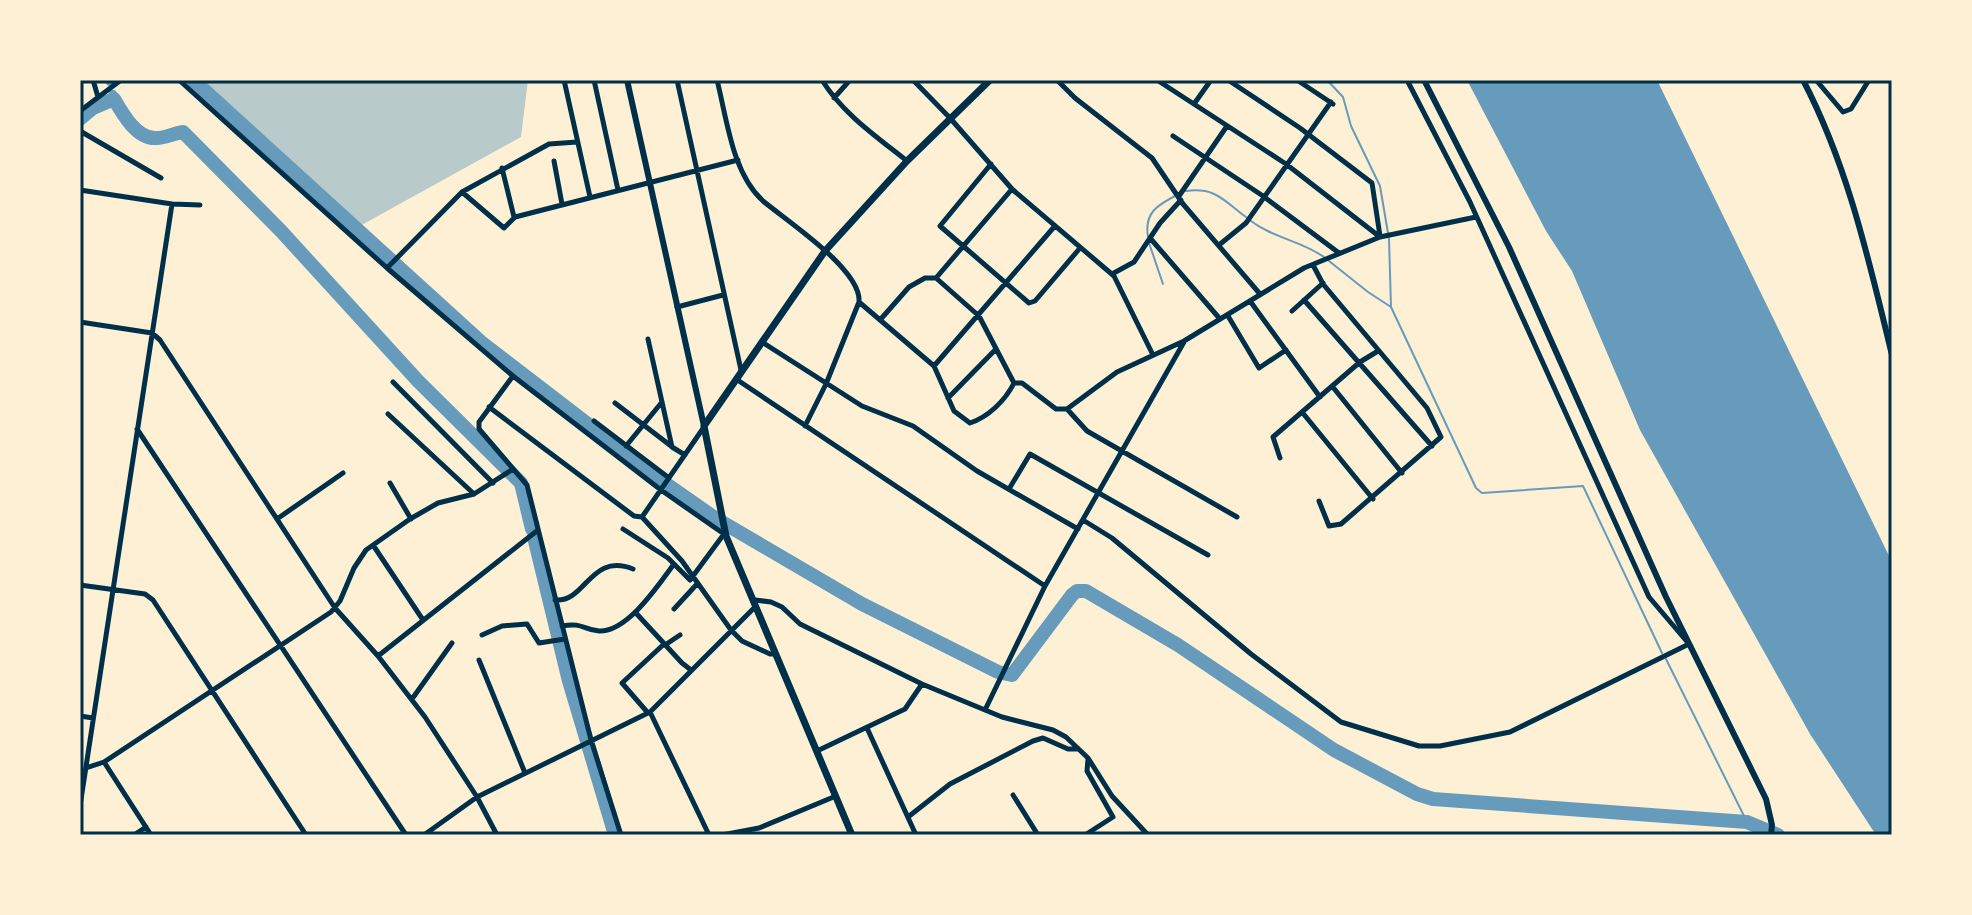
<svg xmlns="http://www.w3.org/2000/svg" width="1972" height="915" viewBox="0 0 1972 915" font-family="Quicksand,sans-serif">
	<rect width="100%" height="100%" fill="#fdf0d5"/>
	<path fill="#b9caca" d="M198 80H528L521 137 358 227Z"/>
	<path fill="#669bbc" d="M1467 80H1657L1892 562V835H1876L1810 734 1640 430 1572 271 1546 231Z"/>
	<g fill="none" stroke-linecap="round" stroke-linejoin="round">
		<path stroke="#669bbc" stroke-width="2" d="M1327 80 1343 97 1351 126 1380 186 1389 239 1391 307 1476 488 1482 493 1583 486 1662 653
			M1186 191C1216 187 1224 201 1246 217
			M1251 221C1273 238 1302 241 1324 257
			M1148 237C1144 213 1157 205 1177 195
			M1149 243 1163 284
			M1329 261 1368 292 1391 307
			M1666 659 1747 822"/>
		<path stroke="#669bbc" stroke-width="8" d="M110 80V82
			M113 94 114 99"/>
		<path stroke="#669bbc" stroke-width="14" d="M193 80 481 342 662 481 715 518 862 604 998 672 1012 675 1072 595 1077 591H1086L1178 645 1334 750 1417 794 1433 799 1747 822 1778 835
			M80 119 93 108 114 99C122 113 137 140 157 138 165 138 175 133 183 132L281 231 418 381 521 483 532 529
			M534 537 569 681 615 835"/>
		<path stroke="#003049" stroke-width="5" d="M93 80 98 97
			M179 80 387 268 513 376 661 490 724 534
			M564 80 590 197
			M594 80 618 190
			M677 80 741 370
			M717 80C727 119 732 173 763 201 787 221 862 270 859 302L826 384 805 426
			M822 80C842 113 877 137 907 161
			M913 80 950 118 1012 189 1114 276 1152 353
			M1057 80 1075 98 1152 158 1183 204 1260 294
			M1157 80 1286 164 1380 237
			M1228 80 1300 128 1372 183 1380 236
			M1297 80 1333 104
			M1816 80 1843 112 1851 109 1869 80
			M834 98 850 80
			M1194 104 1211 80
			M80 111 121 80
			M80 131 161 178
			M1173 136 1263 196 1339 253
			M554 161 562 204
			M991 164 940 226 1029 303 1035 301 1080 248
			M502 168 514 217
			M80 190 172 204 200 205
			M462 192 504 228 515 217 738 160
			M1179 196 1227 126
			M1150 238 1220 319
			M1219 245 1246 223 1331 102
			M1313 265 1323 284 1427 408 1441 437 1341 524 1329 526 1319 501
			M387 268 462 192 549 144 577 142
			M1112 274 1134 262 1160 223 1181 200
			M936 278 1012 189
			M1304 300 1432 446
			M1250 301 1320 397
			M859 302 934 366 954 411 970 423C988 417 1005 401 1014 383
			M677 307 723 295
			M1292 311 1323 283
			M1228 316 1259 368 1286 350
			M880 320 909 287 925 278H936L979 316 1014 383H1022L1056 409H1067L1117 372 1184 341 1304 268 1380 237 1476 217
			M80 322 152 333 160 340 335 608 378 656 425 717 477 797 497 835
			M648 339 672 447 685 455
			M762 342 862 406 913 426 977 471 1078 529
			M934 366 1054 227
			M513 376 479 422V429L527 485 591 740 621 835
			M736 379 1045 586
			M393 382 493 483
			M1332 386 1402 473
			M948 398 996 349
			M615 403 671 446
			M489 407 634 516 642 517
			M1067 409 1087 431 1237 517
			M1302 412 1373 499
			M388 414 474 494
			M594 421 669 478
			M704 427 642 517 682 561 731 630 742 641 770 654H775
			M137 429 406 835
			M626 446 662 402
			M1280 458 1273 437 1360 362 1378 351
			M390 483 411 519
			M1009 489 1030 454 1208 555
			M277 519 343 473
			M1083 520 1112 538 1251 654 1341 722 1419 746H1440L1510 732 1689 644 1649 597 1470 202 1407 80
			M623 529 668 558 690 580 724 534
			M373 545 423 620
			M80 585 145 594 153 600 306 835
			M555 600C586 603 590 552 633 569
			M755 600 771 602 782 607 800 624 922 684 1002 717 1053 730 1066 737 1088 758 1112 796 1148 835
			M674 609 697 584
			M635 612 682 663 691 670
			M562 626C583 622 583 630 599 631 628 632 659 584 674 564
			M482 635 502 626 527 624 539 643 565 639
			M665 645 680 635
			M378 656 538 530
			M479 660 525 773
			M412 699 452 643
			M985 710 1045 586 1184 342
			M650 712 709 835
			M648 713 622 683 664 644
			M80 716 93 718
			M867 728 916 835
			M817 751 905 709 922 684
			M104 762 151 835
			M86 768 104 762 331 612 340 601 354 568 366 550 410 519 438 503 474 494 513 469
			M1013 795 1038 835
			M80 806 172 204
			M908 817 950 784 1033 741 1043 738 1068 749H1078
			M134 835 146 827
			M424 835 477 797 650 712 755 607
			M722 835 759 828 836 796
			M1085 835 1113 817 1087 771 1088 759"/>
		<path stroke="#003049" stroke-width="6" d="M627 80 704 426
			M1424 80 1509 247 1666 597 1766 799 1772 825 1771 835
			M1803 80C1848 166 1869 261 1892 355"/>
		<path stroke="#003049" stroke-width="7" d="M852 835 726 536 704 426 825 251 907 161 990 80"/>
	</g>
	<rect width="1972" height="915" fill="none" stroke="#fdf0d5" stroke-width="164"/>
	<rect x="82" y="82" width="1808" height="751" fill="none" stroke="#003049" stroke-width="3"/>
</svg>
